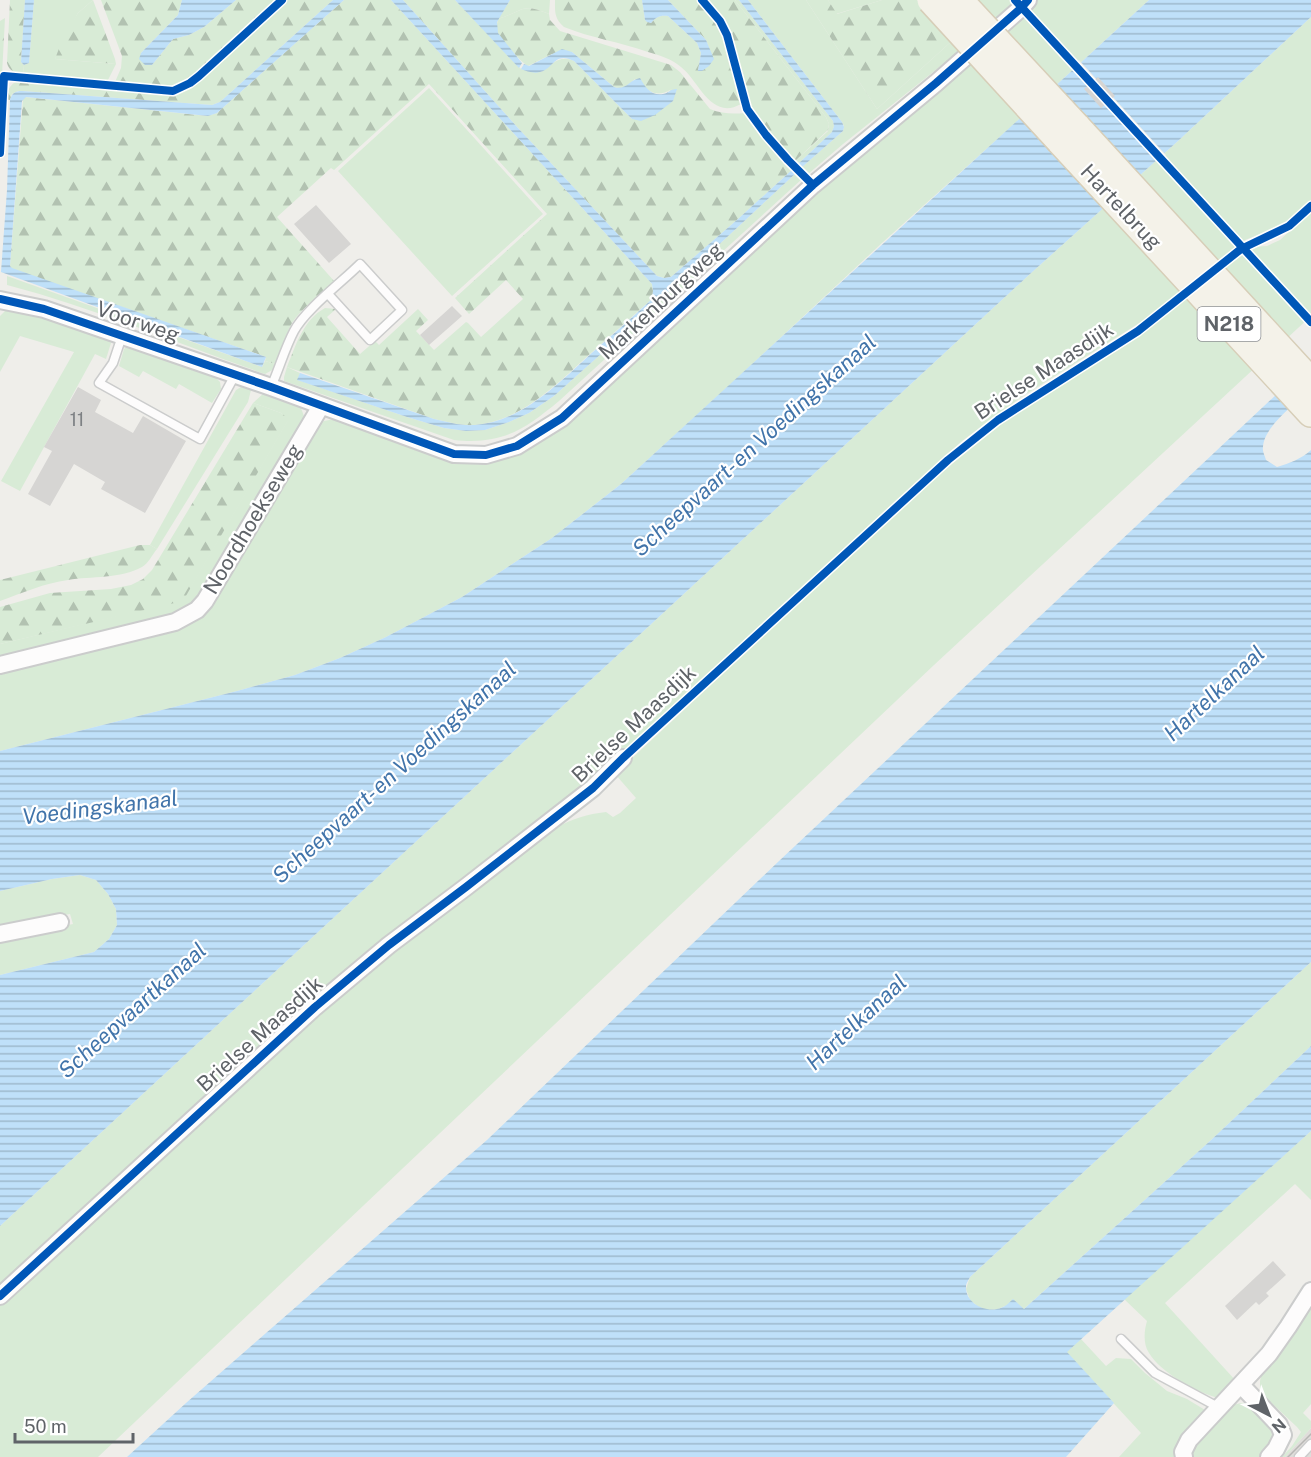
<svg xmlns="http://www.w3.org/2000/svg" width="1311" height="1457" viewBox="0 0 1311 1457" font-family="'Public Sans',sans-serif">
	<defs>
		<pattern id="industrial-furrows" width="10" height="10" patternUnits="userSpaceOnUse" patternTransform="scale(1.5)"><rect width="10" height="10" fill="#dfddda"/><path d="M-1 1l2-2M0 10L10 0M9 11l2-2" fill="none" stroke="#b8b7b5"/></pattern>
		<pattern id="forest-firs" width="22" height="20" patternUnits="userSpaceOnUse" patternTransform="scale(1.5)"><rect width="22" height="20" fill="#d8ebd6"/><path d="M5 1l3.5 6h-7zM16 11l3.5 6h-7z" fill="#b2c2b1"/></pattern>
		<pattern id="water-rules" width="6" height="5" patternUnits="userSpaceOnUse" patternTransform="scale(1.5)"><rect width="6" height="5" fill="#bfe0f9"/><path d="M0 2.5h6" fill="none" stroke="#9eb9cd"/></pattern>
	</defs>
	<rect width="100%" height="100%" fill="#efeeea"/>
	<path fill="url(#industrial-furrows)" d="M1311 1428V1457H1285Z"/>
	<path fill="#d8ebd6" d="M34 0H93L78 13 55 59 116 64 107 82 23 74 24 65 29 63Z
		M510 0H550L549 14C521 2 524 11 498 19Z
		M735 0H739L833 121 834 126 832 132 798 164 795 161 828 131 829 124 826 117Z
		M748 0H806L877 109 954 39 962 49 843 144 807 175 801 168 843 131 844 126 842 122Z
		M828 0H882L836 14Z
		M972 0H1015L993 21Z
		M1037 0H1149L1053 88 1003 34Z
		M1311 17V200L1290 220 1276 228 1245 240 1152 315 1020 398 962 441 610 765 341 976 289 1019 0 1287V1226L1030 274 1178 141Z
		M974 61 1024 115 883 242 734 381 621 484 552 538 462 597 386 637 340 658 295 675 237 691 0 751V669L182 625 316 427 324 421 335 419 423 448 515 453 833 177Z
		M429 88 543 214 452 296 338 171Z
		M796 173 802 179 559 401C524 430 502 445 454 440L284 381V377L287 367 300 373 298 380 407 417 444 428 466 431 485 430 509 422 529 413 554 396 610 346Z
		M1311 211V316L934 665 98 1457H0V1306L292 1036 397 948 557 827C573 819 587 814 606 812L613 817 620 813 636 798 615 774 909 501 967 451 1013 415 1126 345 1252 247 1267 246 1280 240Z
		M7 276 262 367 265 361 276 364 274 369 265 374C179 344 95 308 7 285Z
		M7 309 28 312 108 339 111 343 106 359 95 354 20 491 1 481 74 352 20 336 0 372V316Z
		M127 347 216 378 220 382 221 389 212 403 179 384 176 389 143 371 139 377 119 366 124 349Z
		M241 387 251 390 248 402 157 549 150 545 236 390Z
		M264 393 296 405 301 408 305 419 197 603 178 616 0 660V644L183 600 288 420 281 413 253 403Z
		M80 875 96 880 108 894 116 909 117 925 109 939 94 952 0 975V939L73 924 70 914 0 927V891L52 879Z
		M1311 962V1046L1210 1141 1024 1309 1005 1306 998 1309 988 1310 981 1309 970 1300 966 1289 970 1277Z
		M1311 1131V1200L1295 1184 1165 1303 1236 1381 1219 1398C1198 1393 1161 1373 1149 1353 1143 1344 1144 1331 1147 1321L1124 1299Z
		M1311 1306V1404L1303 1413 1311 1421V1428L1285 1457H1282L1292 1446 1301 1432 1297 1427 1263 1395 1260 1389V1381L1262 1372 1288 1341Z
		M1081 1339 1106 1366 1116 1358 1131 1359 1145 1373 1167 1391 1187 1399 1205 1410 1182 1435 1173 1451 1175 1457H1119L1141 1433 1066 1352Z
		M1241 1403 1250 1404 1271 1426 1272 1435 1270 1445 1259 1457H1192V1449L1229 1406Z"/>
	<path fill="url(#forest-firs)" d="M10 0H25L21 62 24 65 23 74C15 73 9 71 7 63Z
		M93 0 115 59 116 64 55 59 63 38 78 13Z
		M101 0H182L178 15 141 53 152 65 173 39 189 35 204 27 236 0H277L194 74 181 83 165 87 115 82 121 68 122 56Z
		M286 0H333L220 102 212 105 22 91H18L12 94 10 100 5 99C9 87 11 82 24 79L158 93 177 92 193 84Z
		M344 0H391L652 284 653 291 652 299C631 317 611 336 590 354 558 383 520 422 475 425 461 426 447 422 434 419L287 367C296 345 303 320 325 308L336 309 327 317 360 354 375 341 379 345 418 309 428 320 416 331 434 350 466 322 468 323 481 337 523 299 506 280 469 314 455 298 547 214 429 84 334 170 331 168 277 217 335 282C321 295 302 307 292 323 285 336 281 351 276 364L265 361 266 357 12 269 10 266 23 99 25 97 207 116 217 113Z
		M403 0H455L521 69 541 72C552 64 560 54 574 61L632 119 672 89C655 99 649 91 635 79 628 85 624 90 614 87L572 52 552 54 528 66C522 63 501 40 498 33 496 29 497 23 498 19 524 11 521 2 549 14L550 20 560 31 671 65 680 72 710 109C722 114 733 114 745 113L767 142 793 169 738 219 671 277 664 278 657 276 518 128Z
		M555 0H642L645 20 651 23C656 17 660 15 668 16L697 43 701 53 698 71 713 59 706 40 668 0H699L712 14 724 35 731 61 733 76 741 104C711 121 699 81 681 67 672 59 659 55 648 52 620 42 591 38 564 27 554 18 555 12 555 0Z
		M708 0H735L826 117 829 124 828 130 795 161C779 146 757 124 749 103 740 81 739 57 731 35 727 22 717 10 708 0Z
		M806 0H828L837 14 882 0H917L954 39 877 109Z
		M5 18 2 75 0 76V21Z
		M253 403 281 413 289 419 183 601 0 644V607L50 593 111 589 131 585 143 579 152 570Z
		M140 545H150L157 549C152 555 148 564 142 567 121 579 91 576 68 580 45 583 22 593 0 601V580Z"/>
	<path fill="url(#water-rules)" d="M25 0H34L29 63 24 65 21 62Z
		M182 0H236L204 27 189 35 173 39 152 65H145L139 59 141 53 178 15Z
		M333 0H344L217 113 208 116 26 97 22 101 10 266 12 268 266 357 262 367 1 272 7 190 10 100C12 93 15 91 22 91L212 105 220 102Z
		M391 0H403L518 128 657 276 664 278 671 277 738 219 793 169 796 173 610 346 554 396 529 413 509 422 485 430 466 431 444 428 407 417 297 380 300 373 434 419C447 422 461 426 475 425 522 422 561 381 594 351 613 334 633 317 652 299L653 291 652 284Z
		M455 0H510L497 22 498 33 522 63 519 68Z
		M642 0H668L706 40 714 59 709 66 702 71H698L701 53 697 43 668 16C660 15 656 17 651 23L647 22 645 20Z
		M739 0H748L842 122 844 127 843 131 801 168 798 164 832 132 834 126 833 121Z
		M1149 0H1311V17L1178 141 1030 274 0 1226V975L94 952 109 939 117 925 116 909 108 894 96 880 80 875 52 879 0 891V751L237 691 295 675 340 658 386 637 462 597 552 538 621 484Z
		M562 49 572 52 614 87C626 91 629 80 640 78 645 87 651 96 663 94 670 93 669 89 677 89L673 101 655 115 641 121 632 119 574 61C554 51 554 69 540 72 534 74 526 71 521 69L524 64 529 66Z
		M1311 362V389C1296 403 1264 426 1263 447 1262 451 1265 456 1266 460L1277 467C1290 463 1301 459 1311 450V962L970 1277C969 1279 966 1284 966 1286 965 1302 983 1312 997 1309 1004 1308 1009 1303 1013 1299L1024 1309 1210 1141 1311 1046V1131L1067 1352 1114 1403 1066 1457H127L186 1403 487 1140 779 861Z"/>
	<path fill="#efeeea" d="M1079 60 1166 155 1158 163 1071 68Z"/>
	<path fill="#d6d5d3" d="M1098 77 1115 96 1101 108 1084 89Z
		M316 205 351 244 329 263 294 224Z
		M452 306 462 316 429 345 420 335Z
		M78 387 101 400 95 412 133 433 143 416 186 441 145 513 101 489 105 482 74 464 50 506 28 494 52 451 44 447Z
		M1273 1261 1286 1275 1266 1293 1269 1296 1259 1305 1256 1302 1237 1320 1225 1306Z"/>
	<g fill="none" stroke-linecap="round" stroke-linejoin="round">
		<defs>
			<path id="service" d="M122 336 113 363 99 383 200 439 235 375
				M271 387C279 369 285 348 294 331 305 310 342 282 360 264L402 310 370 340 328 294
				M1121 1339 1155 1373 1218 1407
				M1299 1457 1311 1444"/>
			<path id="minor" d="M0 300 44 309 271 387 454 454 486 455 517 446 562 418 813 185 936 83 1020 9 1028 0
				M0 665 175 622 197 610 205 601 321 406
				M0 934 60 922
				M0 1296 315 1007 389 945 466 887 593 788 623 758
				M1241 1385 1279 1425 1283 1435 1276 1449 1269 1457
				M1184 1457 1183 1452 1189 1440 1269 1354 1288 1327 1311 1291"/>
			<path id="primary" d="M1076 126 1311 382
				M1060 141 1311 413"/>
		</defs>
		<use href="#service" stroke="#cbcccc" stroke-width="11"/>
		<use href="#minor" stroke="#cbcccc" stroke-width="20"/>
		<use href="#primary" stroke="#d7ceb8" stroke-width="30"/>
		<use href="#service" stroke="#fdfcfc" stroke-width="8"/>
		<use href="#minor" stroke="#fdfcfc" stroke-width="16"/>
		<use href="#primary" stroke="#f4f2e9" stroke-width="27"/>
		<defs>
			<path id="primary-bridge" d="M931 0 1060 141
				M959 0 1076 126"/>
		</defs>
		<use href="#primary-bridge" stroke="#d7ceb8" stroke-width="30" stroke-linecap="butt"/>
		<use href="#primary-bridge" stroke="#f4f2e9" stroke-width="27"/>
		<defs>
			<path id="cycleway" d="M702 0 720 21 727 35 747 109 766 135 788 160 813 185
				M1015 0 1311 322
				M0 153 4 76 173 91 190 83 199 76 282 0
				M0 299 44 309 271 387 454 454 486 455 517 446 562 418 813 185 936 83 1020 9 1028 0
				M0 1296 315 1007 389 945 466 887 593 788 623 758 948 460 998 420 1138 331 1241 249 1289 226 1311 206"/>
		</defs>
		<use href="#cycleway" stroke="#fff" stroke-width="11"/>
		<use href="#cycleway" stroke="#0057b8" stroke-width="8"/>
	</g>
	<g text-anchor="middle" stroke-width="4.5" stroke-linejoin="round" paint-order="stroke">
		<g font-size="18" fill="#7e8184">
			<text x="77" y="426">11</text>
		</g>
		<rect fill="#fff" stroke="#8f9295" stroke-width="1.5" x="1197.5" y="307" width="63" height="34" rx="4.5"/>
		<g font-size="20" font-weight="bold" fill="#5f6368">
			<text x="1229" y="331">N218</text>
		</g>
		<g font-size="21" fill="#5f6368" stroke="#fff">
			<text transform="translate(1121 207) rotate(47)" y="7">Hartelbrug</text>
			<text transform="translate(661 301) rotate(-43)" y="7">Markenburgweg</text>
			<text transform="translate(138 322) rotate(19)" y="7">Voorweg</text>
			<text transform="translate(1044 371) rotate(-33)" y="7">Brielse Maasdijk</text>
			<text transform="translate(253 519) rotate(-59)" y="7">Noordhoekseweg</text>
			<text transform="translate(634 724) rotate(-43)" y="7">Brielse Maasdijk</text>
			<text transform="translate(260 1034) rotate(-42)" y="7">Brielse Maasdijk</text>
		</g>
		<g font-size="22" font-style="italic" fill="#4174aa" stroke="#fff">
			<text transform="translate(754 445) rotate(-42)" y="8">Scheepvaart- en Voedingskanaal</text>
			<text transform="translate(1214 693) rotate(-43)" y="8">Hartelkanaal</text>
			<text transform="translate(394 772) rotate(-42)" y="8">Scheepvaart- en Voedingskanaal</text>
			<text transform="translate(100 807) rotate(-7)" y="8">Voedingskanaal</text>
			<text transform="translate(132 1010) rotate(-42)" y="8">Scheepvaartkanaal</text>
			<text transform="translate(856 1022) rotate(-43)" y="8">Hartelkanaal</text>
		</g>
	</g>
	<g transform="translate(1269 1415) rotate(138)" stroke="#ffffff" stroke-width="4.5" paint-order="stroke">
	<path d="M0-4.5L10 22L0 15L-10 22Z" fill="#5f6368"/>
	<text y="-9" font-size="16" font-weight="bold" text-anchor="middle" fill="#5f6368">N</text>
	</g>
	<path d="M15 1433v9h118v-9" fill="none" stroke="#5f6368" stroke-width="3"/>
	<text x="24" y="1433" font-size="18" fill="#5f6368" stroke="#ffffff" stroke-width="4.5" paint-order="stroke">50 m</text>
</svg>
